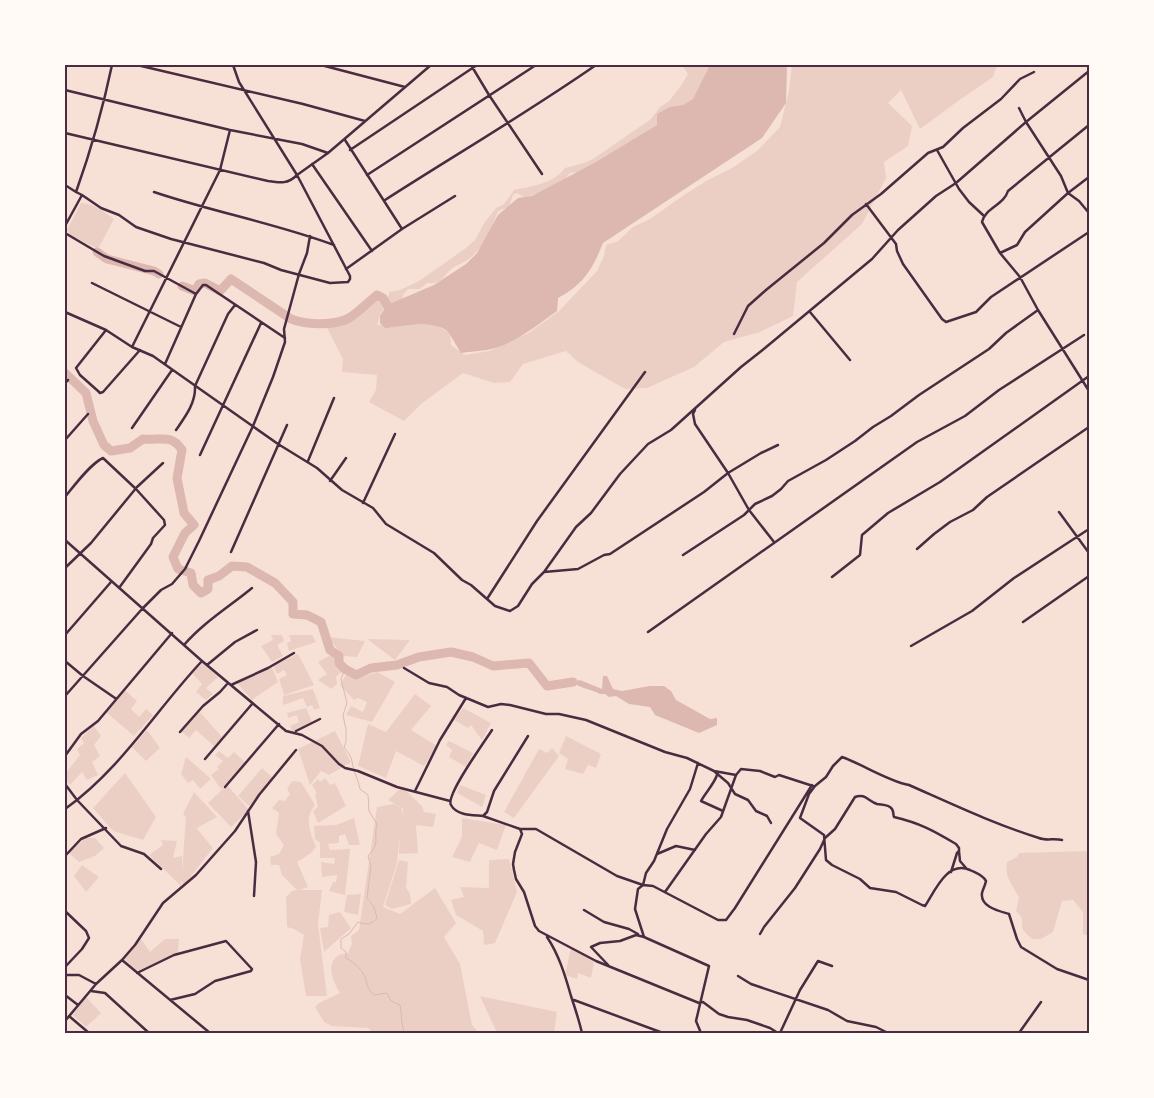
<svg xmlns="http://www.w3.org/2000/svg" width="1154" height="1098" viewBox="0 0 1154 1098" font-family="'PT Sans',sans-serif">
	<rect width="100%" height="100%" fill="#f7e1d7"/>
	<path fill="#ebcfc5" d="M682 65H716L696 99 660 127 584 171 570 173 562 183 528 197H524L517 193 513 195 509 207 498 211C492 228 484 247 470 258 464 263 458 264 453 268 442 275 444 285 427 283L420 289H408L403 295 401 305 391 306 389 303 381 313 377 325H436L450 333 451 345 465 355 489 351 509 343 530 332 559 311 597 271 604 256 606 245 618 241 633 227 650 219 684 195 708 180 732 168 757 151 780 127 789 91 792 65H997L993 77 958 101 920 129 901 90 888 103 912 126 908 146 884 162 886 178 862 224 797 282 793 316 760 332 724 342 694 367 647 388 625 389 578 362 566 351 523 364 510 382 494 383 463 373 421 404 404 421 369 402 376 390 377 375 342 372 343 359 326 326 360 309 374 299H388L389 292 400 290 419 281 466 248 475 240 485 222 496 208 504 204 514 190C532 186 553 184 565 168L581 164 593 159 651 119 660 107 669 101 681 86 688 74Z
		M81 203C93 203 105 212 114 219L98 249 70 235 67 230Z
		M271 635H282L284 641 277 645 283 656 272 662 261 646 273 640Z
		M289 635H312L316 642 289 651 287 643 291 641Z
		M328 637 365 641 357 657 343 656Z
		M367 639 410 640 395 660Z
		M334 653 344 670 336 677 337 684 331 689 318 680 327 674 318 662Z
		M298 654 314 685 284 695 279 679 287 675 284 670 277 674 273 665Z
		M203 663 218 677 206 688 213 694 206 700 196 692 202 684 192 673Z
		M272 667 278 682 252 700 237 683Z
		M348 671 360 678 377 672 395 682 372 722 346 715 351 706 363 712 367 702 358 698 354 700 340 685Z
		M313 689 320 708 314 710 312 705 307 707 303 698 283 705V696Z
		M125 690 137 701 131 709 139 717 146 709 153 715 134 736 106 712Z
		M415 694 431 706 411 730 437 746 424 766 396 751 386 778 358 766 368 724 386 732Z
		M306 708 312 722 293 733 290 726 299 722 297 715 288 718 287 713Z
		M463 708 491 723 482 740 471 725 468 728 454 720Z
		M198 710 222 737 214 746 196 730 189 738 181 731Z
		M94 726 101 736 94 745 100 756 92 762 98 775 87 780 82 772 70 785 65 780V774L80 755 77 749 84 743 81 738Z
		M147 730 160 748 146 761 132 747Z
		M335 731 351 762 329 775 321 771 310 785 298 749Z
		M566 736 601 754 596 768 588 765 583 774 565 769 568 759 559 753Z
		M449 741 473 753 466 767 449 757 452 750 446 745Z
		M552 748 559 756 514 818 504 812 539 749 547 753Z
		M219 751 228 758 234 752 245 762 221 789 211 775 219 769 217 767 223 761 215 755Z
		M186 757 211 779 200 789 193 780 188 783 181 774Z
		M262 768 273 778 249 806 238 796Z
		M125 773 156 817 143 840 113 831 93 808Z
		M325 778 330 785 335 783 346 806 318 823 313 811 318 807 315 794 317 793 312 785 318 779 320 782Z
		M292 781 301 782 315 805C304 818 310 833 316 847L311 853 297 862 308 887 299 890H322L318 924 327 996H306L300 959 304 935 294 929 287 927 286 897 292 891 297 890 282 875 279 865H271L270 857 279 854 284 845 276 834 279 813 272 808 279 800 285 801 290 794 287 789Z
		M227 785 249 810 231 827 208 803Z
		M460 785 486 795 482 807 457 793Z
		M402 787 422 806 424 812 436 814 433 827 416 825 418 853 399 854 400 835 397 863 383 907 400 914 435 888 456 923 444 937 460 964 472 1025 479 1033H373L368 1028 332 1026 324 1022 315 1007 319 1003 340 993C330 978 324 955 348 953L352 944 351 936 359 930 377 807 394 804 401 808 403 815V809L388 800Z
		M194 792 217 817 197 828 194 825 213 848 184 885 181 881V886L149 855 163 845 161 840 177 841 173 858 182 856V872L186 817 183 814Z
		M354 818 360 845H349L345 834 339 836V843L328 844 330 850 350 849 345 895 329 891 333 882H336L337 875 322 877 321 862 334 864 335 858H320V843L315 839 314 826 336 825Z
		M462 818 506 825 497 850 479 843 470 862 452 857 462 837Z
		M85 838H95L104 848 95 856 79 862 69 853Z
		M1086 851 1089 856V936L1083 934V912L1073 900 1062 901 1053 932 1041 939H1032C1023 930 1021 932 1022 918L1016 911 1019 898C1013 885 1004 878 1007 862L1017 857 1019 853Z
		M509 859 517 892 495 943 484 945 483 931 456 915 451 900 464 897 460 887 489 888V860Z
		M399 860 408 862 406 888 410 893 411 904 392 909 385 905Z
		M82 865 99 877 86 892 74 876Z
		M361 894 358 915 344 912 347 895Z
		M340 912 351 928 324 952 320 928 328 927 329 915Z
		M141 939 150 952 165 939H179L178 953 138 971 124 959Z
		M571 948 594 962 591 978 578 973 577 979 565 975Z
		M480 996 557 1012 554 1033H497Z
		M86 997 101 1013 86 1027 73 1015Z"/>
	<path fill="#dcb8b0" d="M710 65H787L786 103 762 138 603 243C592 270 584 284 558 298L557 311C540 323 523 337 504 345 490 351 475 351 461 353 457 347 450 333 446 330 433 320 401 326 385 328L380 323V316L387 305 434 285 466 264 477 253 498 215 518 198 532 196 596 162 657 125V114L670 107 683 105 693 99Z
		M603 676H607L613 689 622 691 650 686H664L671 691 676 700 710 719 717 718V725L699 733 655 715 650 707 629 704 616 696 609 697 605 694H600C591 689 581 689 573 682L580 680 602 689Z"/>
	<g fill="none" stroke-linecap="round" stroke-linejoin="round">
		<path stroke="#dcb8b0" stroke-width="1" d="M345 669 341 679 347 703 343 715 346 730V742L344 747C355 761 350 759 355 773 357 779 359 783 360 789L368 795 369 811 377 824C373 840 381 842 368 856L371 866 367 898 374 907 377 918C371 925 366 925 358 922L349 934 341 939V948L346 952V958C354 962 364 971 366 980 368 987 368 989 374 995L387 993 391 1001 400 1005C402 1015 401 1023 404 1033"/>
		<path stroke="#dcb8b0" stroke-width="9" d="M97 252 107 259 154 271 159 274
			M182 286 195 291 199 284 205 283 220 291 231 279 291 319C306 325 335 326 349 318 359 312 368 302 377 295L383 298 387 305
			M65 373 86 393 93 421 104 445 111 451 130 448 143 439C160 441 171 433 182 450L177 478 184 513 194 525 185 533 173 557 178 569 191 573 193 585 201 593 208 589V580L219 576 232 566 247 567 275 583 293 602V614L307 615 321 622 330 650 339 656V663L345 669 356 675 371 668 397 665 419 657 451 652 473 657 493 666 529 663 547 686 573 682"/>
		<path stroke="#4a2c40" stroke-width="2.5" d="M137 65 303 104 365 121
			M321 65 405 87
			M471 65 489 95 542 174
			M65 90 230 130 302 144 328 153
			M1019 108 1026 122 1061 176 1068 193 1079 201 1089 213
			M1089 125 1008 191C1004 205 985 208 982 222L1000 253 1020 277 1038 310 1089 391
			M65 133 268 181C281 183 288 184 297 175L239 82 233 65
			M345 140 402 229
			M350 150 477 65
			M937 150 959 189 969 202 983 215
			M312 164 372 251
			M367 175 536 65
			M65 185 76 192
			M154 192C213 212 275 223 334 245
			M82 195 101 208 119 215 136 227 171 239 264 263 281 270 330 283 348 282 350 279V276L297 175 328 153 431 65
			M385 200C455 155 527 113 596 65
			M866 204 896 244 897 251 903 264 942 319 946 322 976 312 991 297 1089 232
			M65 226 82 195 76 192C91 150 103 108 112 65
			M65 233 104 256 145 271H154L196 294 203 285H206L285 338
			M1000 253 1017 245 1025 232 1068 193 1089 177
			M346 269 402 229 455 196
			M92 283 181 327
			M65 312 106 330 132 347 153 356 278 444 317 468 342 490 373 508 386 524 434 553 462 580 471 585 495 606 510 611 518 606 532 584 544 572 576 527 591 513 620 474 648 444 671 430 741 367 765 348 872 259 898 230 936 196 956 183 1026 122 1089 71
			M810 312 850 360
			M106 330 76 368 80 375 98 391 100 393 103 392 140 350
			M734 334 748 306 766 290 824 243 852 215 881 194 928 153 943 147 963 128 1001 99 1020 79 1034 72
			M132 347 220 170 230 130
			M165 364 196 294
			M65 383 68 380
			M695 410 693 414 695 424 728 473 749 510 774 542
			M132 428 172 370
			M176 430C185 417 196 403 195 386L228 314 235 305
			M65 440 88 414
			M200 455 261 323
			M308 461 334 398
			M330 481 346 458
			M65 497C74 486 90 464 103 458L136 489 164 520 165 525 153 538 151 544 119 588
			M363 503 395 434
			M1059 512 1089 553
			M65 540 202 661 286 731 302 735 322 746 339 764 345 768 358 771 397 787 450 801
			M917 549 934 534 950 522 973 510 987 497 1089 427
			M231 552 287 425
			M683 555 744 515 755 504 772 496 781 489 788 481 826 460 855 441 873 427 891 416 919 395 989 349 1006 333 1038 310
			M65 568 91 543 137 487 163 463
			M544 572 578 569 604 555 610 554 704 492 728 473 761 453 778 445
			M832 577 860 555 862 535 888 513 940 482 1089 376
			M487 599 537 521 645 372
			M1023 622 1089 576
			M648 632 917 442 965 416 999 390 1084 335
			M65 635 111 582
			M184 645C204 622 229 607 252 588
			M911 646 972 611 1014 578 1089 529
			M65 661 83 676 115 698
			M207 665 235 642 257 630
			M404 668 429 683 447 687 459 695 488 707 501 704 510 705 546 714H559L586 720 665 752 687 758 714 771 736 775 741 769 760 771 775 777 779 775 813 786
			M231 685 268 668 294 653
			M65 696 142 609 161 590 172 584 185 569 199 541 253 426 273 377 285 342 284 329 299 274 307 253 310 236
			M296 731 320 719
			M180 732 203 706 220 692 228 683
			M528 736 494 791 487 812 483 816 520 829 522 834 515 852 513 864 514 870 516 879 524 892 535 926 539 931 596 961 699 1003 703 1002 719 1014 728 1017 747 1020 770 1028 778 1033
			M65 756 81 734 98 721 172 633
			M205 759 252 704
			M715 772 728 783 735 794 748 800 756 811 767 816 771 823
			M717 775C714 784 706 792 701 801L723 811
			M65 784 77 800 121 846 144 854 161 869
			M225 787 279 724
			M415 791 440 740 466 698
			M65 809C121 769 156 710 202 661
			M248 811 256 862 254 896
			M483 816C473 815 457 816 451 805 445 796 485 741 492 730
			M521 829H536L617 876 643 885 646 873 654 861 667 829 690 789 698 763
			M1062 840C1054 838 1046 841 1039 838 994 824 952 804 909 785 888 781 862 764 842 757L833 766 826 777 815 786 809 794 800 818 824 835 826 860 832 865 860 879 870 888 896 892 922 905 925 906C935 891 947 860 970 870 976 873 983 875 986 881 985 886 983 889 982 893 980 907 999 911 1009 914L1017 939 1021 947 1057 969 1089 980
			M657 854 676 846 695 850
			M65 856 81 839 106 828
			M951 872 957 853 959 851 960 861 966 868
			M665 892 706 834 721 817 736 775
			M584 910 604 922 629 929 638 934
			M65 911 86 931 89 938 82 949 65 967
			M760 934 764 927 795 888 820 849 825 838 835 829 855 797C865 793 868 801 877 804 882 805 889 804 892 809 894 812 893 815 894 817 920 823 934 831 956 844L959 848V851
			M547 937C559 955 565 975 571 996 575 1008 579 1020 582 1033
			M122 960 210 1033
			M610 967 591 947 600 943 620 941 636 935 644 937
			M137 973 174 955 226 941 252 969 251 971 215 981 195 994 170 1000
			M65 975H79L96 984
			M738 976 751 984 828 1010 847 1021 876 1027 888 1033
			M91 991 105 993 149 1033
			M65 995 78 1005
			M574 1000 663 1033
			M69 1016 89 1033
			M65 1021 96 984 122 960 135 945 163 903 196 875 235 831 259 795 296 750
			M701 1033 696 1021 709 966 644 937 635 909 638 889 643 885 653 886 718 920H726L735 908 812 785
			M780 1033 800 990 818 961 832 966
			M1019 1033 1041 1002"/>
	</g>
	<rect width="1154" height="1098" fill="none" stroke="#fffaf5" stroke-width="132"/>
	<rect x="66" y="66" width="1022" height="966" fill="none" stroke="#4a2c40" stroke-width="2"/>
</svg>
